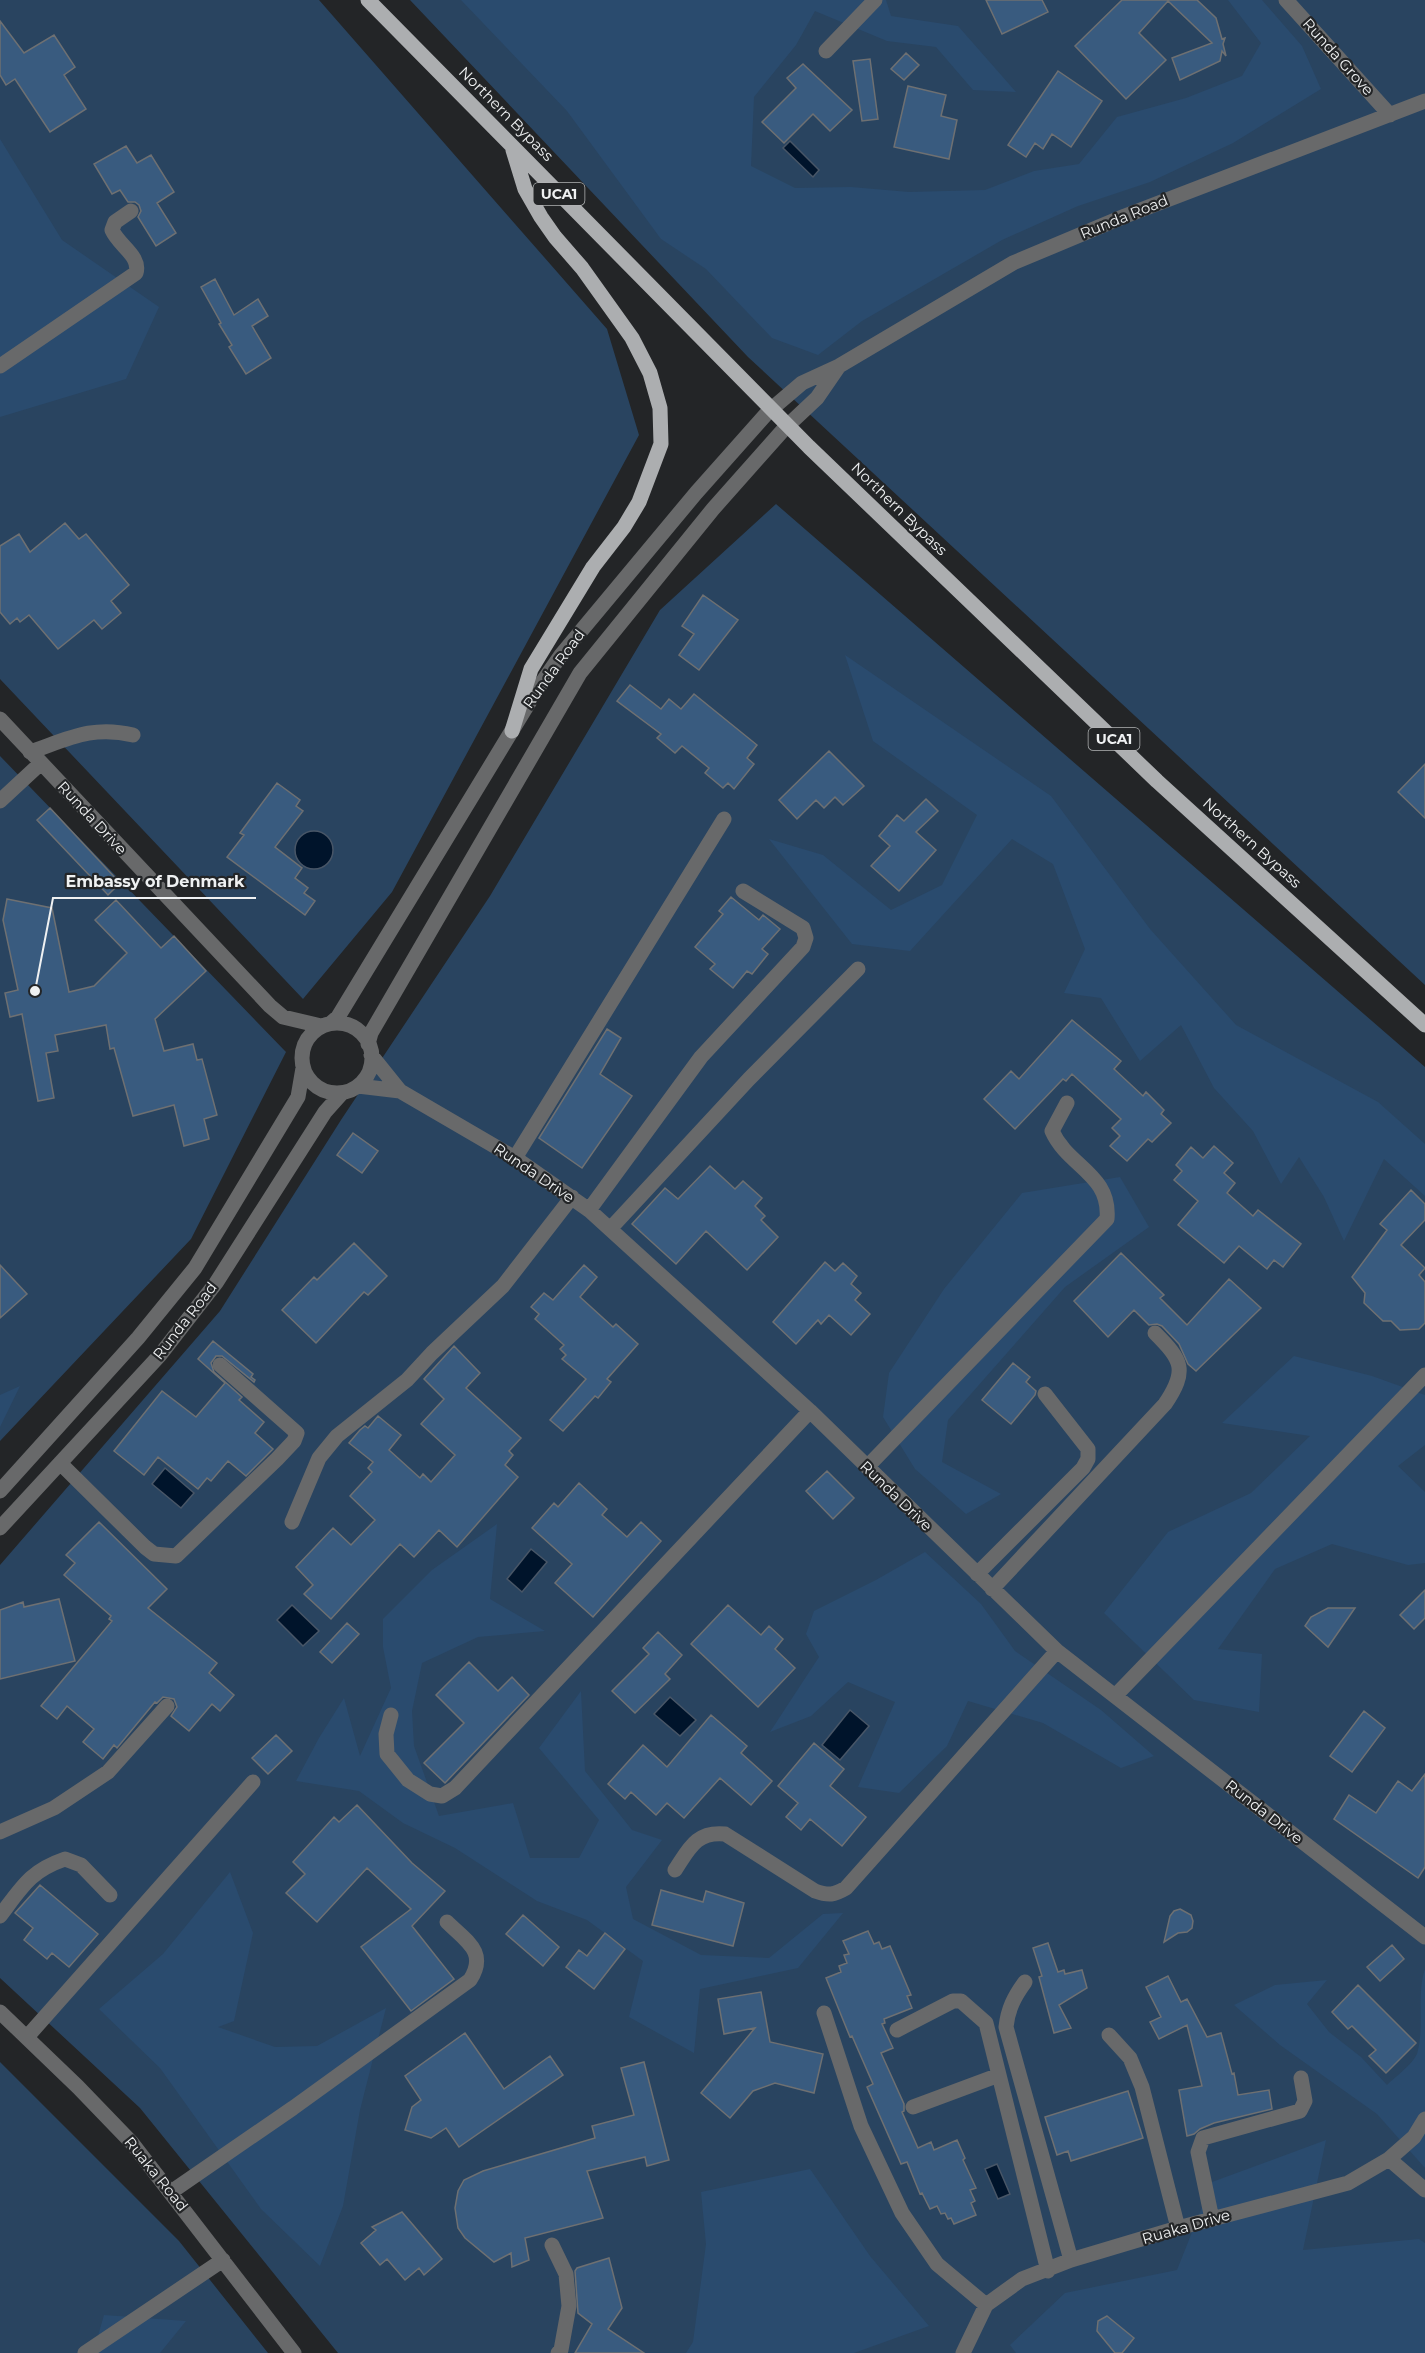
<svg xmlns="http://www.w3.org/2000/svg" width="1425" height="2353" viewBox="0 0 1425 2353" font-family="Montserrat,sans-serif">
	<rect width="100%" height="100%" fill="#232527"/>
	<path fill="#294460" d="M0 0H319L607 329 639 435 392 892 303 999 0 679Z
		M410 0H1425V985L748 357Z
		M776 504 1425 1067V2353H338L140 2108 0 1978V1565L220 1311 341 1120 490 896 660 610Z
		M0 756 286 1052 191 1239 0 1441Z
		M0 2062 179 2241 268 2353H0Z"/>
	<path fill="#2a4b6e" d="M461 0H886L891 16 958 26 1016 92 973 90 936 47 887 41 815 11 796 45 754 97 751 166 795 188 851 187 909 192 985 190 1034 171 1079 164 1117 117 1186 98 1242 76 1261 43 1228 0H1262L1302 46 1321 89 1233 143 1150 182 1078 206 1002 240 862 321 818 355 772 338 706 269 661 239 567 111Z
		M0 139 62 240 159 307 126 379 0 417Z
		M845 655 1051 796 1150 929 1236 1025 1378 1102 1425 1144V1196L1384 1159 1344 1241 1324 1197 1299 1157 1281 1184 1253 1131 1214 1088 1181 1025 1140 1061 1101 998 1064 993 1085 949 1053 864 1012 839 910 951 852 944 769 839 823 855 891 910 942 885 977 815 873 741Z
		M1120 1177 1149 1227 1065 1287 948 1420 942 1462 1001 1494 966 1514 915 1469 883 1417 889 1373 944 1289 1022 1193Z
		M1294 1356 1372 1376 1425 1395V1445L1398 1466 1425 1492V1563L1408 1565 1332 1544 1275 1569 1218 1649 1262 1654 1259 1712 1194 1700 1104 1613 1168 1532 1251 1493 1310 1436 1222 1423Z
		M20 1386 0 1427V1395Z
		M497 1524 490 1599 545 1631 478 1637 422 1663 412 1711 414 1746 439 1816 513 1803 530 1858H579L599 1820 539 1748 581 1691 585 1771 632 1830 662 1840 626 1887 633 1919 701 1955 769 1958 823 1914 843 1913 798 1968 700 1989 694 2053 629 2017 643 1961 587 1920 537 1901 455 1848 403 1823 359 1791 296 1781 319 1738 344 1698 360 1756 391 1688 383 1647V1619L432 1570Z
		M925 1552 981 1604 1015 1651 1101 1710 1154 1756 1121 1768 1043 1723 968 1701 947 1746 899 1793 858 1787 895 1702 848 1682 811 1716 770 1732 819 1657 806 1634 814 1611 876 1580Z
		M230 1872 253 1933 234 2021 218 2027 275 2047 317 2046 386 2008 360 2110 343 2206 320 2266 261 2209 160 2068 99 2009 163 1954Z
		M1425 1969V2168L1377 2114 1280 2045 1234 2005 1275 1985 1327 1980 1307 2004 1329 2032 1361 2057 1387 2085C1396 2076 1412 2065 1417 2054 1425 2027 1416 1996 1425 1969Z
		M1326 2140 1303 2250 1419 2239 1425 2243V2353H1016L1010 2345 1065 2293 1177 2270 1212 2182Z
		M810 2169 870 2256 929 2326 854 2353H686L693 2342 706 2244 701 2192Z
		M104 2315 186 2321 160 2353H93Z"/>
	<path fill="#00142b" stroke="#485667" stroke-width="1.5" d="M790 141 819 170 813 177 783 148Z
		M295 850a19 19 0 1 1 38 0a19 19 0 1 1-38 0Z
		M165 1468 194 1493 181 1508 152 1484Z
		M531 1549 547 1562 522 1592 507 1579Z
		M292 1605 319 1631 303 1646 277 1620Z
		M670 1697 696 1720 680 1736 654 1714Z
		M850 1710 869 1726 840 1760 822 1745Z
		M997 2164 1010 2194 998 2199 985 2169Z"/>
	<path fill="#395b7f" stroke="#6e7072" stroke-width="1.5" d="M986 0H1042L1048 12 1002 34Z
		M1122 0H1197L1216 18 1222 39 1225 38 1223 44 1226 56 1222 51 1220 61 1180 80 1172 58 1212 43 1168 1 1139 33 1166 60 1126 99 1075 46Z
		M0 21 24 53 54 35 75 67 64 75 86 109 50 132 15 79 6 85 0 75Z
		M906 53 919 65 904 80 891 69Z
		M870 59 878 119 862 121 853 61Z
		M803 64 852 110 830 131 813 114 784 143 762 122 796 88 787 78Z
		M1058 71 1102 101 1071 147 1052 134 1043 149 1035 143 1026 157 1008 145Z
		M908 86 946 95 941 116 957 120 949 159 894 147Z
		M126 146 137 163 151 155 174 192 157 203 176 233 156 246 138 217 141 211 139 205 135 202H128L120 190 112 194 94 164Z
		M215 279 234 315 258 299 268 316 252 326 271 358 246 374 229 347 232 345 219 324 221 323 201 287Z
		M65 523 79 539 86 534 129 585 111 601 121 613 102 629 94 620 58 649 29 615 20 622 17 618 10 624 0 612V546L19 534 30 552Z
		M703 595 738 620 699 670 679 655 694 634 682 626Z
		M630 685 661 709 669 699 681 709 694 694 757 745 747 758 754 764 734 789 728 783 723 788 705 773 709 768 682 746 675 753 657 738 661 734 617 701Z
		M829 751 864 786 843 805 835 797 824 808 816 800 797 819 779 800Z
		M1425 764V818L1398 792Z
		M277 783 300 800 296 806 303 811 275 847 302 868 295 878 308 888 304 893 315 901 305 915 227 857 244 835 240 833Z
		M926 799 938 811 916 832 936 850 899 891 871 866 890 846 879 836 897 815 904 821Z
		M50 808 120 883 108 895 37 820Z
		M731 897 759 920 763 915 780 929 762 949 768 954 752 974 747 971 733 988 710 969 715 964 695 947 723 914 719 911Z
		M7 899 52 908 69 992 94 986 127 953 95 920 116 900 161 948 174 936 206 971 155 1019 164 1051 193 1044 197 1060 202 1059 217 1115 204 1119 209 1139 184 1146 174 1105 133 1116 114 1048 110 1049 106 1025 55 1035 58 1051 46 1053 54 1098 38 1101 22 1014 10 1017 5 993 18 990 3 920Z
		M1072 1020 1121 1061 1114 1069 1143 1096 1146 1092 1164 1110 1161 1114 1171 1123 1152 1142 1148 1139 1127 1161 1110 1146 1120 1136 1112 1128 1121 1119 1072 1074 1066 1081 1063 1079 1015 1129 984 1099 1011 1071 1019 1079Z
		M607 1029 621 1038 600 1074 632 1096 582 1168 539 1138Z
		M353 1133 378 1151 362 1173 337 1155Z
		M1214 1146 1233 1163 1224 1173 1235 1183 1227 1193 1253 1216 1258 1210 1301 1244 1283 1267 1274 1260 1267 1269 1239 1246 1224 1263 1178 1225 1198 1201 1174 1180 1182 1171 1176 1165 1191 1147 1203 1158Z
		M710 1166 735 1189 743 1181 762 1198 755 1206 765 1216 761 1220 778 1237 747 1270 706 1231 676 1264 632 1224 665 1188 678 1199Z
		M1411 1190 1425 1204V1220L1401 1245 1425 1268 1419 1275 1425 1282V1323L1419 1329 1400 1330 1391 1321H1383L1364 1303 1365 1293 1352 1277 1387 1230 1380 1224Z
		M354 1243 387 1276 368 1295 364 1292 316 1343 282 1310 314 1277 317 1280Z
		M1121 1253 1164 1295 1160 1298 1187 1325 1229 1279 1261 1308 1196 1371 1188 1364 1179 1344 1162 1326 1157 1324 1149 1325 1134 1310 1108 1337 1074 1301Z
		M825 1262 835 1271 843 1263 857 1276 851 1284 861 1293 855 1300 870 1314 851 1335 829 1315 821 1324 818 1320 796 1344 773 1322Z
		M0 1265 27 1294 0 1318Z
		M584 1265 597 1277 580 1297 613 1327 616 1324 638 1344 607 1379 611 1382 598 1398 595 1396 563 1431 550 1420 586 1379 562 1359 566 1355 560 1349 564 1345 535 1319 539 1314 531 1307 544 1293 553 1300Z
		M213 1341 253 1374 251 1377 255 1380 254 1382 222 1356H216L211 1363 214 1372 242 1397 239 1400 264 1422 255 1433 273 1449 246 1476 228 1461 211 1481 207 1478 198 1489 158 1457 144 1475 114 1451 162 1391 196 1417 225 1383 198 1359Z
		M454 1346 480 1373 466 1388 521 1438 509 1451 513 1455 505 1465 518 1477 457 1547 439 1530 414 1557 400 1544 331 1619 304 1594 313 1585 296 1567 333 1528 351 1545 375 1520 350 1496 372 1472 368 1468 373 1462 349 1443 360 1430 365 1426 368 1428 378 1416 401 1435 389 1450 420 1478 423 1474 431 1482 455 1455 421 1424 444 1399 424 1379Z
		M1013 1363 1030 1377 1026 1382 1036 1391 1035 1395 1011 1424 982 1400Z
		M827 1471 854 1498 833 1519 806 1491Z
		M579 1483 607 1509 602 1515 627 1537 641 1522 661 1541 593 1617 555 1583 572 1564 532 1528 554 1503 558 1507Z
		M99 1522 167 1589 148 1608 217 1663 209 1673 234 1695 220 1711 212 1704 189 1731 171 1716 177 1707 174 1699 163 1697 157 1703 155 1702 117 1748 114 1745 103 1759 83 1742 94 1729 67 1706 57 1719 41 1706 112 1621 109 1619 111 1616 64 1575 75 1563 66 1555Z
		M1425 1590V1618L1414 1629 1400 1615Z
		M59 1599 75 1661 0 1679V1610L23 1602 24 1607Z
		M728 1605 761 1635 769 1626 783 1639 775 1649 795 1668 758 1707 691 1644Z
		M1328 1608H1355L1328 1647 1305 1626 1311 1617Z
		M347 1623 359 1634 332 1663 320 1652Z
		M658 1632 682 1655 665 1674 670 1679 635 1713 612 1691 649 1654 643 1648Z
		M469 1662 498 1691 512 1677 529 1695 445 1783 424 1763 464 1723 436 1695Z
		M1364 1711 1385 1728 1352 1772 1330 1756Z
		M711 1715 747 1746 741 1753 772 1781 751 1805 720 1778 684 1818 667 1803 656 1815 631 1792 625 1799 608 1784 643 1745 667 1767Z
		M276 1735 292 1751 268 1774 252 1758Z
		M814 1743 844 1769 830 1786 866 1817 842 1846 810 1819 801 1830 786 1817 798 1803 778 1786Z
		M1425 1774V1867L1418 1878 1334 1819 1349 1795 1376 1813 1398 1781 1412 1791Z
		M357 1805 412 1863 445 1891 412 1926 454 1979 411 2011 361 1947 411 1909 367 1868 317 1922 286 1893 305 1874 293 1862 334 1817 339 1822Z
		M40 1885 98 1934 69 1967 52 1953 47 1959 24 1940 33 1928 15 1913Z
		M661 1890 703 1902 706 1891 744 1903 733 1946 652 1925Z
		M1180 1909 1191 1915 1193 1921 1192 1928 1187 1932 1178 1933 1164 1942 1170 1916 1174 1911Z
		M523 1915 559 1947 543 1966 506 1934Z
		M868 1931 874 1944 879 1942 882 1949 890 1946 911 1995 907 1996 912 2008 884 2019 885 2023 882 2024 893 2048 881 2053 904 2104V2111L902 2112 918 2148 931 2142 934 2150 957 2140 965 2158 963 2160 976 2188 970 2190 975 2201 971 2203 976 2215 954 2224 951 2218 948 2219 945 2213 941 2214 937 2206 930 2209 922 2193 920 2194 907 2162 901 2164 867 2087 873 2084 852 2036 850 2037 826 1978 841 1972 839 1966 847 1963 844 1955 849 1954 843 1941Z
		M605 1933 625 1949 594 1989 566 1967 579 1950 587 1956Z
		M1048 1943 1058 1972 1064 1970 1065 1974 1082 1970 1087 1988 1059 2005 1071 2028 1054 2033 1039 1977 1042 1976 1033 1948Z
		M1392 1945 1404 1959 1380 1981 1367 1967Z
		M1168 1976 1181 2002 1187 1999 1207 2037 1221 2033 1232 2074 1234 2073 1238 2095 1269 2090 1272 2109 1214 2123 1200 2129 1194 2134 1187 2136 1179 2090 1202 2086 1187 2025 1159 2039 1150 2022 1161 2017 1146 1987Z
		M1358 1985 1416 2043 1386 2073 1369 2056 1376 2050 1352 2026 1348 2029 1332 2012Z
		M761 1992 770 2042 823 2054 814 2093 775 2083 753 2091 730 2118 701 2093 755 2028 724 2034 718 1999Z
		M465 2033 504 2089 550 2056 563 2075 459 2147 446 2128 431 2138 405 2130 412 2107 421 2100 405 2076Z
		M644 2062 669 2160 647 2166 645 2157 587 2171 603 2218 525 2238 529 2260 512 2267 511 2253 494 2262 465 2238 458 2228 455 2208 458 2191 464 2180 483 2171 595 2138 592 2126 634 2115 621 2068Z
		M1128 2091 1143 2138 1071 2161 1068 2151 1057 2155 1045 2117Z
		M402 2212 442 2259 424 2275 419 2268 405 2280 387 2259 380 2265 361 2243 376 2230 372 2227Z
		M609 2258 622 2308 608 2329 644 2353H575L592 2324 578 2313 575 2271 577 2268Z
		M1107 2316 1134 2338 1122 2353H1115L1097 2331 1098 2321Z"/>
	<g fill="none" stroke-linecap="round" stroke-linejoin="round">
		<path stroke="#68696a" stroke-width="15" d="M1286 0 1390 115
			M826 51 875 0
			M0 366 136 273C141 256 119 246 112 230L115 222 131 211
			M0 719 270 1006 283 1017 321 1026
			M30 752C68 739 92 725 133 735
			M0 801 41 763
			M331 1023 338 1017 536 691 561 655 696 493 768 412 802 383 839 366 1013 263 1125 216 1425 101
			M302 1058a35 35 0 1 1 70 0a35 35 0 1 1-70 0Z
			M368 1044 371 1033 580 673 713 509 784 429 817 398 839 366
			M371 1055 400 1091 515 1158 589 1210 810 1411 1057 1651 1425 1937
			M358 1086 400 1091
			M515 1158 724 819
			M589 1210 701 1057 803 947 806 938 803 928 743 891
			M610 1229 749 1079 858 969
			M60 1463 145 1547 154 1554 176 1556 277 1459 294 1441 297 1433 220 1365
			M867 1467 1107 1219C1111 1174 1068 1167 1052 1131L1067 1103
			M0 1491 138 1338 195 1268 298 1097 303 1068
			M292 1522 319 1458 337 1436 407 1380 432 1353 503 1286 572 1197
			M0 1528 160 1355 216 1283 325 1112 342 1093
			M977 1574 1083 1468 1088 1459V1449L1045 1394
			M992 1589 1165 1404C1188 1370 1182 1360 1155 1333
			M1115 1696 1425 1375
			M391 1715 386 1734 387 1754 408 1780 430 1794 442 1796 455 1788 810 1411
			M0 1832 54 1808 108 1772 167 1706
			M675 1870C689 1849 696 1831 725 1834L815 1891C829 1896 834 1895 846 1888L1057 1651
			M0 1916C22 1887 30 1871 65 1859L81 1865 110 1895
			M1025 1982C1014 1997 1008 2009 1006 2027L1071 2260
			M0 2012 78 2087 132 2143 294 2353
			M824 2013 861 2126 902 2213 937 2264 986 2305
			M897 2030 953 2001H961L986 2023 1048 2271
			M1109 2035 1130 2058 1142 2087 1178 2228
			M27 2037 253 1782
			M913 2107 999 2075
			M1389 2159 1425 2190
			M171 2192 293 2108 470 1980C488 1952 466 1941 447 1922
			M1212 2219 1198 2152 1203 2138 1300 2111 1305 2101 1301 2078
			M552 2245 566 2274 569 2306 561 2350 558 2353
			M85 2353 223 2260
			M963 2353 986 2305 1022 2279 1071 2260 1178 2228 1348 2183 1389 2159 1414 2137 1425 2119"/>
		<path stroke="#acaeb0" stroke-width="15" d="M368 0 809 447 1157 781 1425 1025
			M512 731 531 669 593 567 624 527 639 502 661 444 660 408 650 373 632 338 582 268 555 237 541 217 525 189 513 150"/>
	</g>
	<g text-anchor="middle" stroke-width="4.5" stroke-linejoin="round" paint-order="stroke">
		<g fill="#232527" stroke="#b2b4b5" stroke-width="1.5">
			<rect x="533.5" y="183" width="51" height="22" rx="4.5"/>
			<rect x="1088.5" y="728" width="51" height="22" rx="4.5"/>
		</g>
		<g font-size="14" font-weight="bold" fill="#eff1f2">
			<text x="559" y="199">UCA1</text>
			<text x="1114" y="744">UCA1</text>
		</g>
		<g font-size="15" fill="#eff1f2" stroke="#232527">
			<text transform="translate(1338 57) rotate(48)" y="5">Runda Grove</text>
			<text transform="translate(506 114) rotate(45)" y="5">Northern Bypass</text>
			<text transform="translate(1124 217) rotate(-22)" y="5">Runda Road</text>
			<text transform="translate(899 509) rotate(44)" y="5">Northern Bypass</text>
			<text transform="translate(554 669) rotate(-54)" y="5">Runda Road</text>
			<text transform="translate(92 818) rotate(47)" y="5">Runda Drive</text>
			<text transform="translate(1252 843) rotate(42)" y="5">Northern Bypass</text>
			<text transform="translate(534 1173) rotate(34)" y="5">Runda Drive</text>
			<text transform="translate(185 1321) rotate(-52)" y="5">Runda Road</text>
			<text transform="translate(896 1496) rotate(44)" y="5">Runda Drive</text>
			<text transform="translate(1264 1812) rotate(38)" y="5">Runda Drive</text>
			<text transform="translate(156 2174) rotate(51)" y="5">Ruaka Road</text>
			<text transform="translate(1186 2227) rotate(-16)" y="5">Ruaka Drive</text>
		</g>
	</g>
	<path fill="none" stroke="#eff1f2" stroke-width="2" d="M35 991L53 898H256"/>
	<circle fill="#eff1f2" stroke="#232527" stroke-width="2" cx="35" cy="991" r="6"/>
	<g font-size="16" text-anchor="middle" font-weight="bold" fill="#eff1f2" stroke="#232527" stroke-width="4.5" stroke-linejoin="round" paint-order="stroke">
		<text x="155" y="887">Embassy of Denmark</text>
	</g>
</svg>
